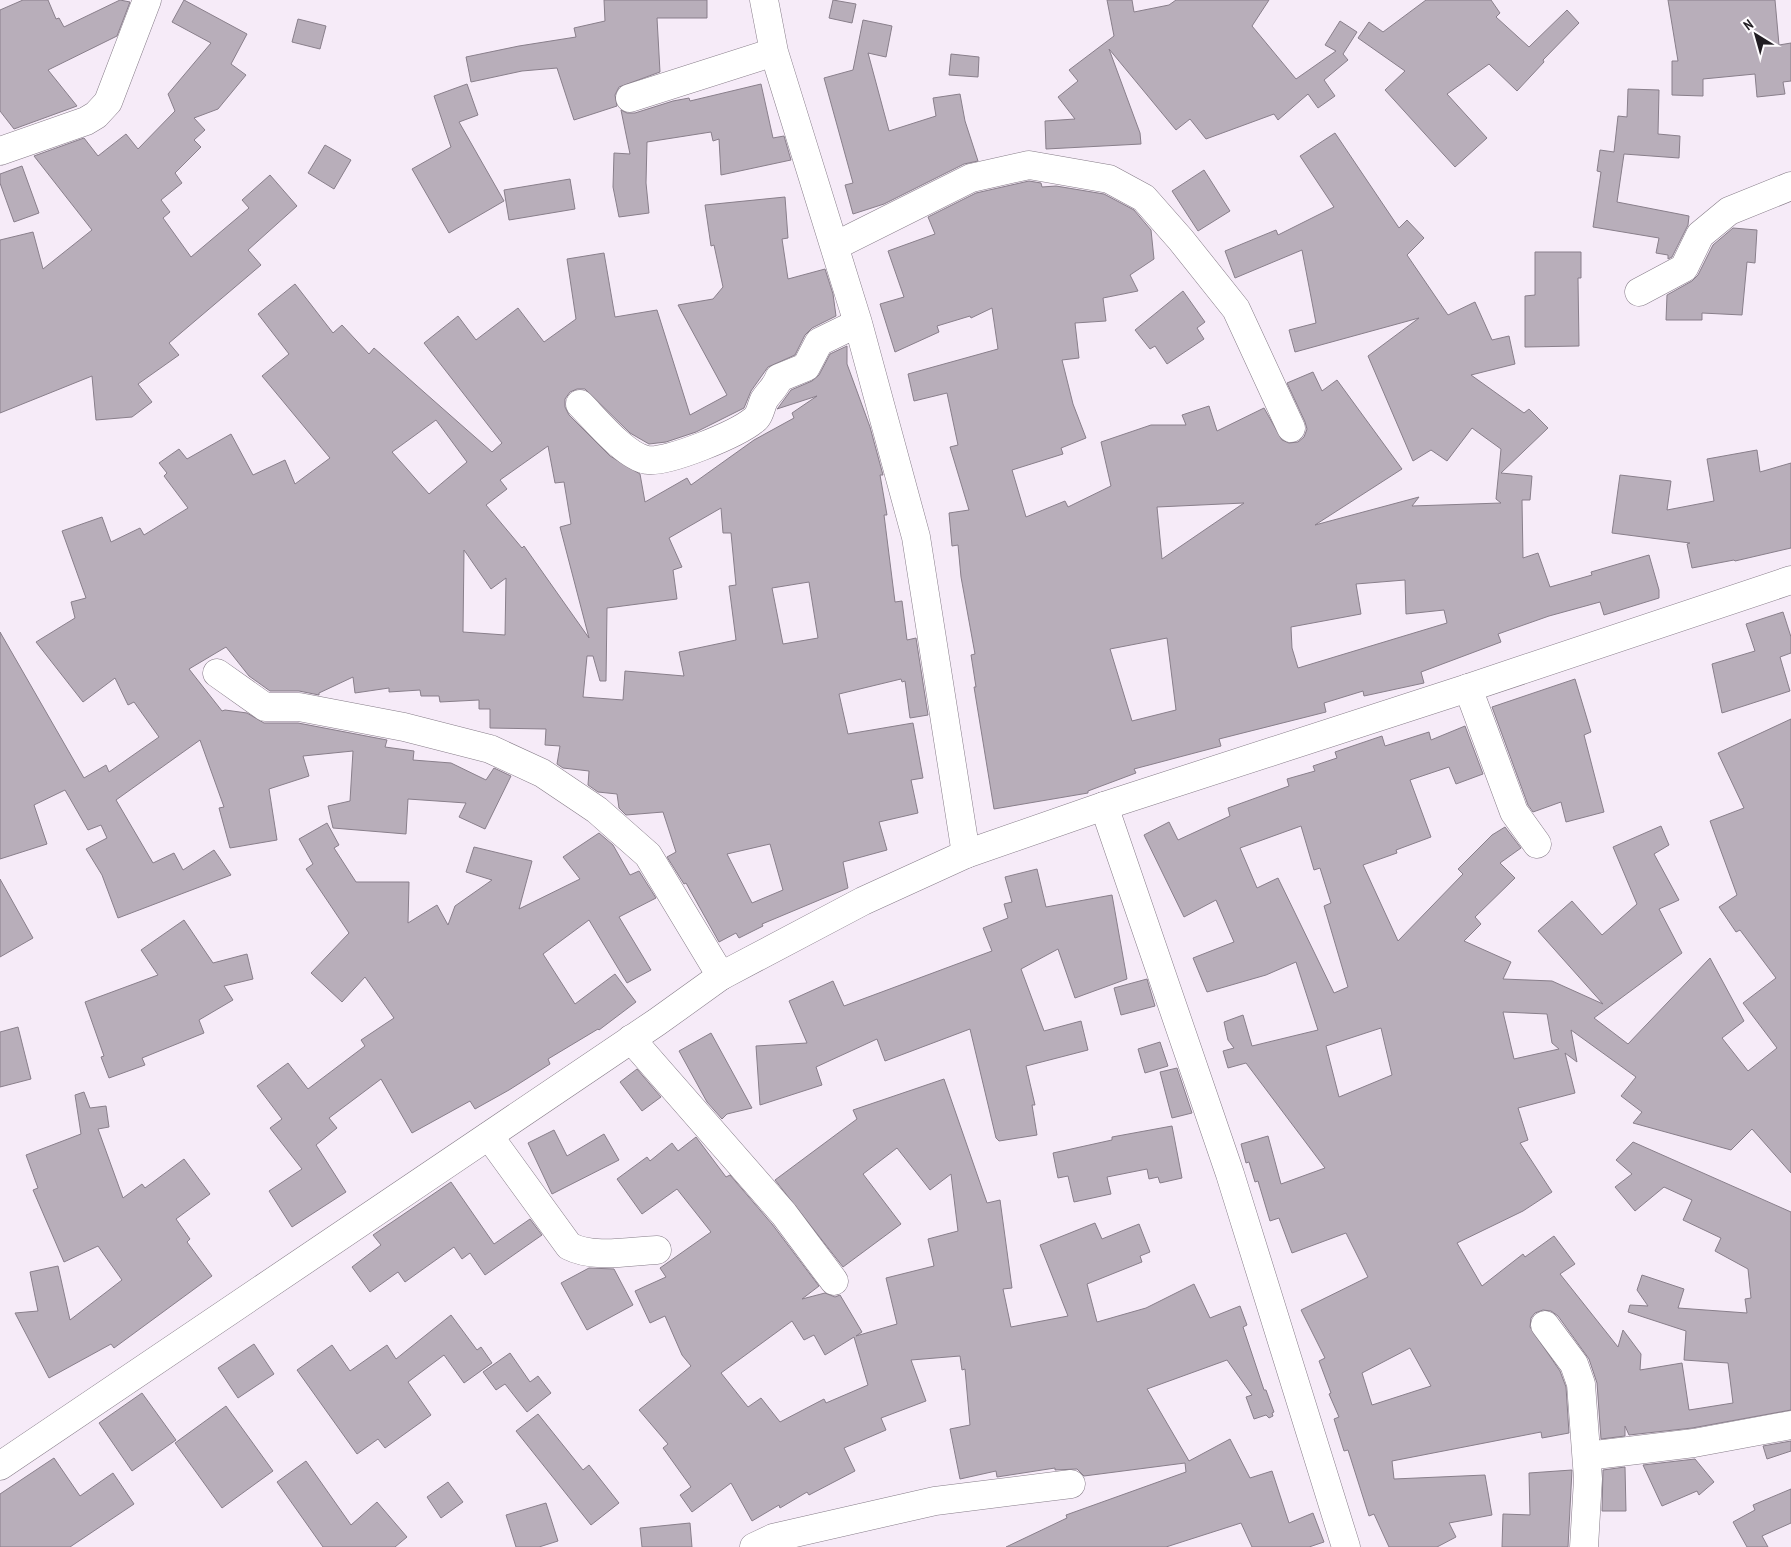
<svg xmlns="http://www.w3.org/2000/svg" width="1791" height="1547" viewBox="0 0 1791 1547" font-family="'PT Sans Narrow',sans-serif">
	<rect width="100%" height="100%" fill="#f6ebf8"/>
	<path fill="#b8aeba" stroke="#897f8b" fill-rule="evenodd" d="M23 0H48L56 19 59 18 64 27 120 0 130 2 117 36 48 70 77 106 14 129 0 111V10Z
		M184 0 247 34 231 64 246 75 218 109 194 118 205 130 194 140 201 147 175 173 182 183 161 200 170 212 163 218 191 257 249 208 242 200 270 175 297 206 248 250 261 265 169 343 179 355 138 384 152 402 132 417 96 420 92 376 0 413V240L33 232 43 269 92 230 34 156 84 138 98 156 126 134 138 149 175 111 168 94 211 43 172 22Z
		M604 0H707V18H657L660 72 619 87 615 95 617 106 574 120 557 68 522 71 471 82 466 57 519 46 576 37 574 28 605 21Z
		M833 0 856 4 852 23 829 18Z
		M1107 0H1132L1134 12 1169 5 1176 0H1269L1252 26 1296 79 1336 51 1325 45 1340 21 1357 32 1343 54 1348 60 1324 80 1335 96 1318 108 1308 94 1278 120 1274 114 1206 139 1190 119 1176 130 1109 49 1140 133 1141 144 1046 149 1045 121 1075 119 1058 97 1078 81 1069 70 1114 36Z
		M1426 0H1491L1500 13 1496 17 1529 47 1567 10 1579 23 1543 60 1544 62 1517 91 1489 64 1447 94 1487 138 1455 167 1385 90 1405 71 1358 38 1369 22 1383 32Z
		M1668 0H1775L1779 45 1791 43V81L1783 82 1785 94 1757 97 1755 74 1703 79V96L1672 95V61H1678Z
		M298 19 326 26 320 49 292 42Z
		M863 20 892 26 886 57 868 53 889 131 936 116 933 98 960 94 965 121 978 161 964 164 884 204 853 214 845 185 853 183 824 78 853 70Z
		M951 54 979 57 978 77 949 75Z
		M467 84 478 115 459 122 504 201 449 233 412 169 451 147 434 96Z
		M761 84 773 138 784 136 791 160 721 175 719 139 713 141 711 132 647 142 646 183 649 213 619 217 613 187 614 153 630 154 621 110 627 113H635L673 101 689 98 690 101Z
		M1628 89 1659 90 1658 134 1680 136 1679 158 1624 154 1617 202 1689 216 1688 225 1672 257 1668 259V255L1656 253 1659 238 1593 227 1601 172 1597 171 1600 150 1614 152 1618 116 1627 117Z
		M1335 133 1399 228 1407 220 1424 238 1407 255 1448 315 1475 302 1492 340 1509 336 1515 364 1471 375 1524 413 1529 409 1548 428 1501 473 1532 476 1530 500H1522L1523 558 1538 553 1550 587 1592 575 1591 572 1649 555 1659 590V598L1604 615 1600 602 1549 616 1498 634 1501 642 1421 672 1424 683 1364 696 1363 691 1324 703 1326 712 1219 739 1221 746 1134 769 1136 773 1088 791V793L994 809 974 687H976L971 655 975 654 961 577 958 545 952 546 949 513 969 510 950 447 958 445 947 393 914 401 908 374 998 349 992 308 971 318 970 316 937 326 939 332 895 352 880 304 904 297 888 251 935 234 928 217 976 193 1029 181 1041 183 1042 187 1056 186 1104 194 1134 210 1151 230 1154 259 1130 275 1138 291 1103 298 1106 321 1075 323 1079 358 1062 360 1073 404 1086 438 1061 448 1063 454 1012 470 1026 517 1065 501 1068 507 1111 486 1101 442 1151 425H1186L1182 415 1209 406 1217 431 1264 408 1282 440 1289 443 1298 442 1304 437 1307 429 1305 422 1287 383 1313 372 1322 391 1337 380 1402 469 1315 525 1419 497 1412 506 1501 503 1496 499 1501 449 1472 428 1447 461 1431 450 1413 461 1368 356 1419 318 1295 352 1289 330 1316 323 1302 250 1235 278 1225 251 1276 230 1278 235 1334 207 1300 156ZM1244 503 1162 559 1157 507ZM1405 580 1406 614 1444 610 1447 623 1298 668 1292 648 1291 627 1361 614 1356 584ZM1167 638 1176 710 1132 721 1110 649Z
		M325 145 351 160 334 189 308 173Z
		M22 166 39 213 14 222 0 183V174Z
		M1204 170 1230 211 1198 231 1172 191Z
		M570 179 575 209 509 220 504 190Z
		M785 197 788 238 782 239 788 279 825 269 833 294 836 316 812 328 805 335 795 355 768 367 751 391 744 408 696 432 666 442 649 444 630 433 585 389H577L570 392 565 399V407L569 415 610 456 640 474 645 502 687 478 691 485 754 440 794 418 792 413 817 396 777 409 778 408 791 390 812 381 819 375 830 354 847 346V364L870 427 883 475H880L887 515H884L895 602 902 601 907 640 916 638 928 715 910 718 905 681 902 682 901 679 839 694 848 734 913 723 923 778 911 780 918 813 879 822 887 850 843 862 848 888 762 924 763 926 739 938 736 933 719 942 686 883 684 884 667 857 676 852 663 812 626 815 619 808 617 794 598 792 588 785 589 771 563 768 557 764 560 746 545 745 546 729 490 728V709H479V700L440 702 439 696H421L420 690 389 692V688L355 693 353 677 319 693V695L299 691H270L249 676 226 647 189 669 222 711 225 710 247 713 264 723H298L387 740 385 747 414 751 413 760 451 763 486 780 494 768 511 776 485 829 459 817 466 803 408 799 406 834 333 828 328 806 350 801 353 751 303 756 309 776 269 789 277 840 230 848 219 808 224 807 200 740 116 800 153 863 174 853 183 870 214 850 231 875 118 918 102 875 86 849 107 838 101 825 88 830 65 790 34 805 47 844 0 859V632L84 778 106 765 109 772 159 737 134 702 128 705 115 678 83 702 36 642 75 618 71 602 86 598 62 531 102 517 111 542 140 528 144 535 188 508 164 476 167 473 159 463 179 449 187 459 231 434 253 475 285 460 295 484 330 458 262 376 289 354 258 314 295 284 333 333 342 325 369 354 374 348 492 452 502 443 424 343 458 316 476 340 518 308 544 342 576 319 567 259 604 253 615 317 657 310 690 415 727 395 678 305 713 299 723 287 714 245 711 246 705 205ZM436 420 467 462 429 494 392 452ZM548 446 555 483 564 482 571 524 560 527 589 638 524 546 522 548 486 505 507 489 500 480ZM721 508 723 533H731L736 585 729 586 736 640 679 652 684 676 625 671 623 700 583 697 587 656H593L600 681H606L607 608 677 599 673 570 682 567 669 538ZM464 550 491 589 506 578 505 635 463 632ZM809 582 818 638 783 644 772 588ZM770 844 783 890 752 903 727 854Z
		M1733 228 1757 230 1755 263 1747 262 1742 315 1702 313V320H1666L1667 295 1692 281 1698 275 1713 245Z
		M1535 252H1581V278H1578L1579 346 1525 347V296L1535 295Z
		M1183 291 1205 322 1197 328 1204 339 1167 364 1155 346 1150 349 1135 330Z
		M1757 450 1760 472 1791 463V548L1735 561 1734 560 1692 568 1687 544 1690 543 1612 533 1620 475 1671 481 1667 510 1714 501 1707 459Z
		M1783 612 1791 637V653L1780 657 1790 691 1722 713 1712 664 1755 651 1746 624Z
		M1575 679 1591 732 1584 735 1604 812 1566 822 1561 802 1533 812 1528 805 1492 707Z
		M1791 719V1173L1752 1129 1731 1150 1633 1123 1642 1112 1621 1096 1636 1077 1571 1030 1577 1062 1565 1053 1575 1093 1518 1108 1528 1140 1520 1143 1552 1192 1523 1211 1457 1243 1482 1286 1523 1254 1525 1257 1554 1236 1575 1264 1560 1274 1618 1347 1623 1330 1641 1354 1640 1370 1682 1363 1689 1410 1733 1403 1728 1363 1684 1360 1686 1331 1628 1312 1630 1305 1648 1306 1637 1290 1642 1275 1684 1289 1678 1308 1747 1313 1745 1299 1751 1298 1748 1269 1715 1251 1721 1238 1683 1220 1692 1200 1664 1187 1635 1211 1615 1187 1632 1174 1616 1160 1633 1142 1791 1212V1410L1692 1428 1629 1435 1625 1426V1436L1601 1439 1597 1383 1589 1359 1558 1316 1551 1311 1543 1310 1535 1313 1531 1318 1530 1327 1560 1371 1566 1387 1569 1433 1542 1438 1541 1432 1392 1461 1394 1479 1485 1475 1492 1515 1449 1523 1456 1537 1437 1547H1389L1374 1514 1369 1516 1348 1450 1344 1451 1334 1419 1339 1417 1329 1394 1331 1393 1319 1361 1325 1358 1301 1310 1368 1277 1346 1233 1292 1253 1279 1218 1270 1221 1258 1181 1255 1182 1249 1162 1246 1163 1241 1144 1268 1136 1281 1184 1325 1168 1246 1063 1228 1068 1223 1051 1234 1048 1228 1040 1224 1022 1243 1015 1252 1046 1318 1030 1296 962 1266 975 1207 992 1193 958 1234 942 1216 900 1184 917 1144 835 1169 822 1178 840 1230 816 1228 808 1289 786 1287 779 1315 771 1313 766 1337 758 1335 752 1382 736 1385 746 1429 732 1431 740 1465 726 1483 774 1456 784 1449 767 1410 780 1431 837 1396 850 1397 853 1363 865 1398 941 1463 874 1458 869 1492 835 1505 827 1521 848 1500 863 1515 878 1475 917 1481 924 1464 941 1511 962 1503 979 1552 981 1603 1004 1538 931 1572 901 1602 935 1637 904 1613 847 1661 826 1669 845 1654 854 1679 900 1659 909 1682 953 1594 1018 1628 1044 1710 958 1744 1021 1722 1038 1748 1071 1777 1048 1743 1003 1776 978 1740 930 1736 932 1719 907 1737 895 1710 821 1744 808 1718 753ZM1301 826 1314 870 1320 868 1331 903 1324 906 1348 987 1334 993 1278 878 1257 888 1240 848ZM1503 1012 1547 1014 1552 1043 1559 1049 1514 1059ZM1381 1028 1392 1075 1339 1097 1326 1046ZM1410 1348 1431 1386 1372 1405 1362 1373Z
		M327 823 339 845 334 848 356 882H409L408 923 437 905 448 925 455 906 492 880 466 872 474 847 532 861 519 909 580 879 563 857 599 833 613 845 630 875 639 871 656 898 619 917 651 970 627 983 589 920 543 954 575 1004 615 974 636 1002 599 1030 598 1029 548 1059 550 1064 509 1090 475 1109 470 1101 412 1133 381 1079 329 1118 337 1128 316 1145 346 1192 292 1227 269 1191 302 1169 270 1128 282 1119 257 1086 288 1063 308 1089 365 1046 361 1040 394 1018 365 977 342 1002 311 973 349 933 306 869 313 864 299 839Z
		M1037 869 1046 907 1112 895 1127 979 1075 998 1058 949 1021 969 1044 1031 1081 1021 1088 1050 1026 1066 1035 1105H1032L1037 1135 999 1141 996 1138 970 1029 885 1061 877 1039 816 1067 822 1085 760 1105 756 1046 807 1043 789 1001 833 981 844 1006 992 951 983 928 1008 918 1004 904 1012 902 1005 877Z
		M0 879 33 938 0 957Z
		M184 920 213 963 247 954 253 979 224 986 233 1000 199 1020 204 1033 142 1058 145 1065 109 1078 101 1057 104 1056 85 1002 158 975 141 950Z
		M1147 979 1155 1006 1121 1015 1114 988Z
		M18 1027 31 1079 0 1087V1032Z
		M711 1033 752 1108 727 1114 722 1119 707 1102 679 1051Z
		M1160 1042 1168 1066 1145 1073 1138 1049Z
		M1177 1068 1192 1113 1172 1118 1160 1072Z
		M637 1069 661 1097 642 1111 620 1082Z
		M944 1079 987 1203 1000 1200 1012 1288 1003 1289 1011 1327 1068 1316 1040 1245 1095 1223 1102 1239 1139 1224 1150 1252 1140 1256 1142 1262 1087 1284 1097 1322 1146 1308 1194 1284 1210 1318 1240 1306 1247 1325 1243 1327 1264 1390H1266L1274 1412 1272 1413 1273 1416 1269 1418 1266 1415 1254 1419 1246 1397 1252 1395 1227 1360 1147 1389 1189 1461 1230 1439 1250 1478 1272 1471 1289 1523 1313 1513 1324 1542 1309 1547H1252L1241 1523 1166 1547H1006L1067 1518 1066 1515 1186 1472 1185 1463 1084 1476 1077 1469 1055 1470V1468L997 1477 996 1471 960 1479 950 1429 970 1425 965 1369 962 1370 960 1356 911 1360 926 1401 881 1418 886 1430 844 1448 855 1471 809 1495 807 1492 780 1508 779 1505 752 1521 731 1483 692 1512 680 1495 691 1487 663 1448 668 1444 639 1410 691 1366 682 1355 665 1316 650 1323 635 1291 666 1277 660 1268 711 1232 677 1189 642 1214 617 1179 647 1157 650 1161 672 1143 678 1151 696 1137 726 1177 730 1175 772 1224 819 1286 802 1299 825 1293 835 1297 840 1295 862 1332 856 1336 897 1324 886 1278 934 1266 928 1239 958 1231 951 1174 930 1190 897 1148 863 1174 901 1224 843 1267 775 1180 857 1119 853 1110ZM792 1321 804 1340 814 1335 825 1355 854 1337 868 1385 826 1403 824 1399 780 1422 761 1398 748 1407 721 1373Z
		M84 1092 90 1108 106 1106 109 1127 98 1129 123 1198 142 1184 145 1188 184 1159 210 1194 176 1219 190 1239 187 1242 212 1276 114 1348 111 1344 49 1378 15 1313 38 1311 30 1272 58 1266 70 1320 122 1280 98 1246 64 1262 33 1190 38 1188 26 1155 81 1134 75 1095Z
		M1172 1126 1182 1178 1160 1183 1158 1177 1149 1179 1147 1169 1107 1177 1111 1194 1074 1202 1068 1176 1058 1178 1053 1153 1112 1140V1137Z
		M554 1130 567 1156 604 1134 619 1160 552 1194 528 1143Z
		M451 1182 494 1244 530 1219 542 1235 485 1275 470 1253 462 1259 454 1247 405 1282 398 1272 370 1292 352 1267 381 1245 373 1235Z
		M589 1268 614 1269 633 1305 587 1330 561 1283Z
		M451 1315 477 1350 481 1347 492 1363 464 1383 444 1355 408 1382 431 1415 385 1448 378 1439 357 1454 297 1370 332 1345 350 1371 387 1345 396 1359Z
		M254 1344 274 1374 238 1398 218 1368Z
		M510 1353 530 1382 538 1376 551 1393 527 1412 505 1384 496 1390 483 1372Z
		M142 1393 176 1440 132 1471 99 1423Z
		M226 1406 273 1471 222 1508 175 1443Z
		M538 1414 583 1470 589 1465 619 1503 591 1525 516 1431Z
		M1791 1441V1451L1767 1459 1763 1446Z
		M54 1458 80 1496 113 1473 134 1504 70 1547H0V1494Z
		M1695 1459 1714 1482 1699 1495 1697 1491 1662 1506 1643 1465Z
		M306 1461 351 1525 377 1502 407 1537 395 1547H323L277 1482Z
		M1625 1467 1626 1511H1602L1603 1470Z
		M1572 1470 1568 1547H1502L1503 1514 1530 1515 1529 1473Z
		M448 1482 463 1502 441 1518 427 1497Z
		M1791 1489V1523L1762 1536 1768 1547H1747L1733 1522 1755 1510 1753 1505Z
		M546 1503 558 1541 539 1547H516L506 1515Z
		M690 1523 692 1547H642L640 1528Z"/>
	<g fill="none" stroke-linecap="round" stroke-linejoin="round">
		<defs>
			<path id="minor" d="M764 0 774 52 858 323 916 537 966 854
				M630 98 774 52
				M0 151 86 121 96 115 108 102 147 0
				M835 246 971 178 1029 165 1109 179 1144 198 1181 240 1236 309 1291 428
				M1639 292 1684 268 1700 235 1729 211 1791 186
				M580 404C596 420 625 456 647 460 668 463 737 434 754 420 760 416 761 406 764 400 769 392 776 387 779 378L806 367 819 342 858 323
				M217 673 265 707H299L404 727 490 749 542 773 597 810 648 855 721 976
				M1468 688 1514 812 1537 844
				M631 1039 784 1214 834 1281
				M489 1136 569 1246C594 1259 630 1251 657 1250
				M1545 1325 1574 1364 1581 1384 1588 1479 1584 1547
				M1587 1456 1694 1443 1791 1425
				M754 1547 773 1538 935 1501 1071 1484"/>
			<path id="tertiary" d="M1104 806 1230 1174 1346 1547"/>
			<path id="secondary" d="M0 1466 657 1022 721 976 863 901 966 854 1104 806 1468 688 1791 580"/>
		</defs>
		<use href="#minor" stroke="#867c88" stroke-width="29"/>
		<use href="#tertiary" stroke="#867c88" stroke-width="29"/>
		<use href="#secondary" stroke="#867c88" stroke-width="29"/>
		<use href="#minor" stroke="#fff" stroke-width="28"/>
		<use href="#tertiary" stroke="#fff" stroke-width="28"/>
		<use href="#secondary" stroke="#fff" stroke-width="28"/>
	</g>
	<g transform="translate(1756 35) rotate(323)" stroke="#fefbfe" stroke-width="4" paint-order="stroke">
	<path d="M0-4L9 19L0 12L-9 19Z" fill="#211d22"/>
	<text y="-8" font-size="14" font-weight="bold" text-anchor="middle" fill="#211d22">N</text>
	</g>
</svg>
